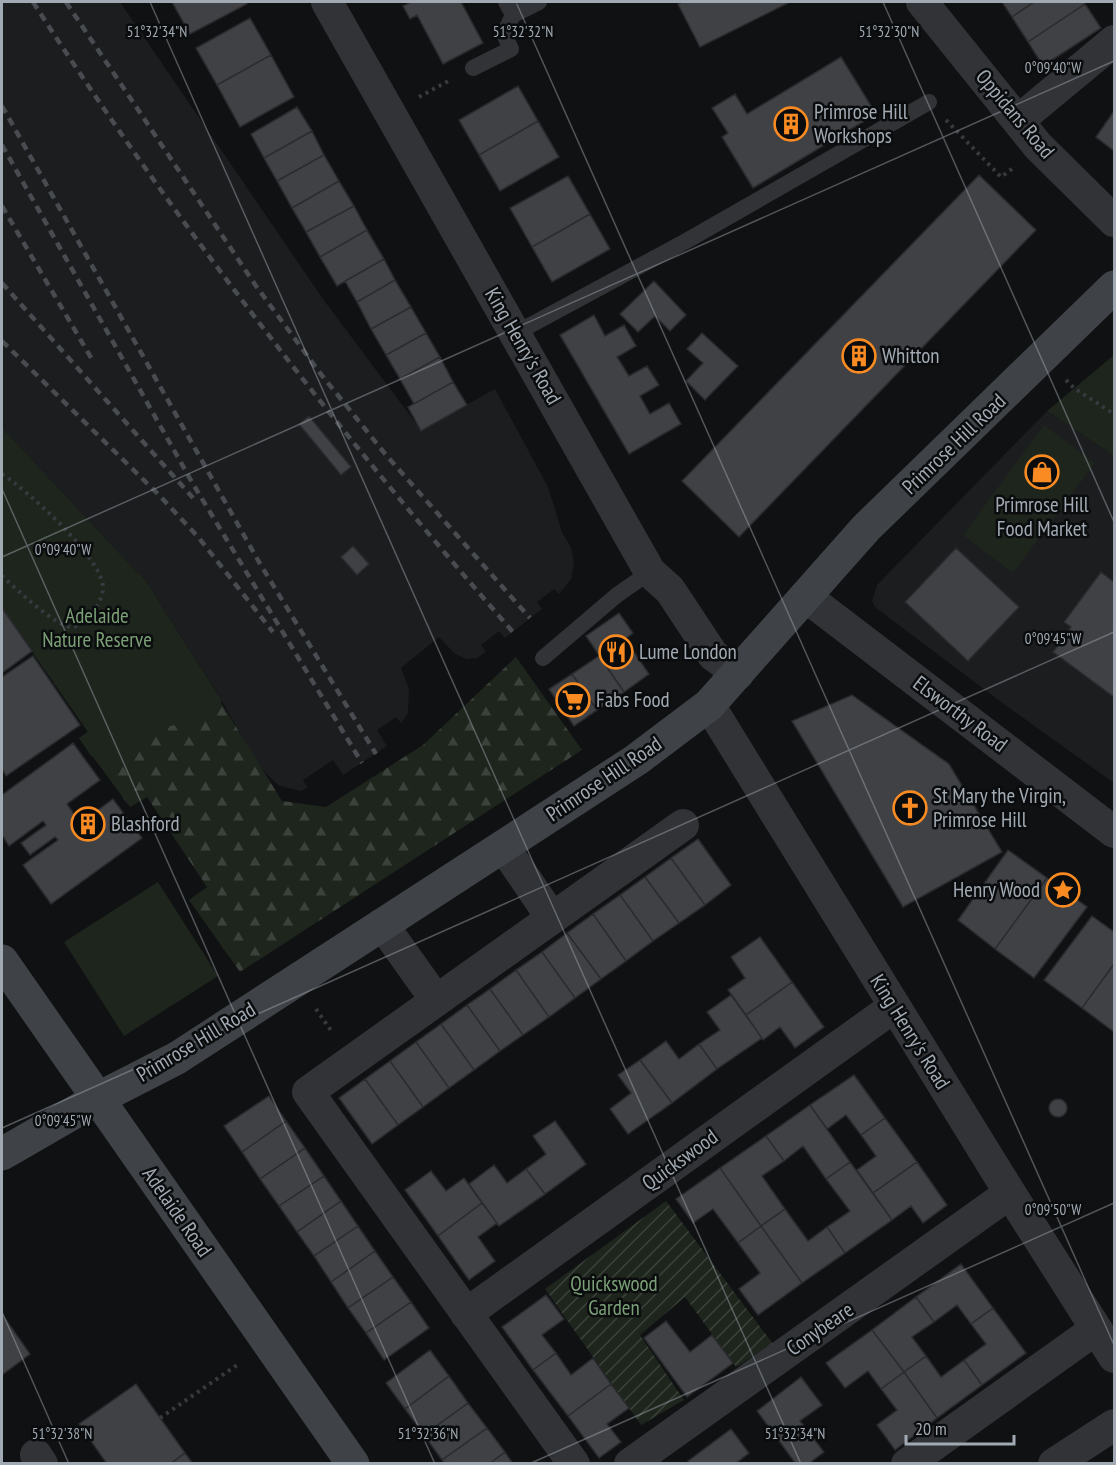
<svg xmlns="http://www.w3.org/2000/svg" width="1116" height="1465" viewBox="0 0 1116 1465" font-family="'PT Sans Narrow',sans-serif">
	<defs>
		<pattern id="forest-firs" width="22" height="20" patternUnits="userSpaceOnUse" patternTransform="scale(1.5)"><rect width="22" height="20" fill="#1d251d"/><path d="M5 1l3.5 6h-7zM16 11l3.5 6h-7z" fill="#3b423b"/></pattern>
		<pattern id="garden-furrows" width="10" height="10" patternUnits="userSpaceOnUse" patternTransform="scale(1.5)"><rect width="10" height="10" fill="#1d251d"/><path d="M-1 1l2-2M0 10L10 0M9 11l2-2" fill="none" stroke="#3b423b"/></pattern>
	</defs>
	<rect width="100%" height="100%" fill="#101112"/>
	<path fill="#1c1d1f" d="M2 2H120L323 299 421 430 495 389 548 487 562 532 571 548 574 563 571 579 559 594 554 589 537 602 542 609 505 638 499 631 481 645 486 652 477 658 467 659 455 654 439 637 401 668 409 689 408 713 401 723 396 717 377 730 387 746 343 775 333 760 303 780 308 788 300 791 278 785 258 765 222 701 147 583 2 428Z
		M1047 411 1114 456V783L1001 702 875 607 872 601 877 585Z"/>
	<path fill="url(#forest-firs)" d="M2 428 147 583 282 801 326 807 423 745 516 657 582 750 240 972 189 900 207 887 147 797 130 807 79 738 88 732 2 608Z"/>
	<path fill="#1d251d" d="M1114 355V456L1047 411Z
		M1044 425 1095 463 1013 573 963 535Z
		M2 428 147 583 222 701 192 723 161 727 109 764 91 756 79 738 88 732 2 608Z
		M158 882 218 976 124 1036 64 942Z"/>
	<path fill="url(#garden-furrows)" d="M666 1201 773 1344 736 1367 685 1297 640 1335 684 1400 641 1425 545 1289Z"/>
	<path fill="#3f4145" stroke="#2a2b2e" stroke-width="1.5" d="M172 2H246L247 4 190 34Z
		M411 2H461L483 43 443 64 417 15 410 19 403 6Z
		M682 2H790L700 47 678 4Z
		M1002 2H1034L1012 17Z
		M1034 2H1084L1085 4 1028 42 1012 17Z
		M1085 4 1101 28 1043 66 1028 42Z
		M250 18 271 55 217 85 196 48Z
		M271 55 294 97 240 127 217 85Z
		M841 57 876 114 753 188 722 137 728 133 712 108 735 94 747 114Z
		M518 86 538 121 479 155 459 120Z
		M297 107 312 131 264 158 251 134Z
		M1114 111V151L1096 137Z
		M538 121 559 157 500 191 479 155Z
		M312 131 324 155 277 181 264 158Z
		M324 155 339 181 292 208 277 181Z
		M979 175 1036 230 739 537 682 481Z
		M568 176 590 214 532 247 510 208Z
		M339 181 354 206 306 232 292 208Z
		M354 206 367 230 320 257 306 232Z
		M590 214 610 249 552 282 532 247Z
		M367 230 384 259 337 286 320 257Z
		M384 259 395 280 357 302 345 281Z
		M395 280 411 307 371 329 357 302Z
		M654 281 686 315 670 331 655 316 638 332 620 314Z
		M411 307 426 333 386 355 371 329Z
		M594 315 605 336 624 325 636 346 617 357 629 376 647 366 659 385 640 396 650 414 669 403 681 424 629 454 560 335Z
		M426 333 440 357 400 379 386 355Z
		M702 333 738 366 705 400 686 381 703 363 687 349Z
		M440 357 453 382 414 404 400 379Z
		M453 382 467 405 421 431 408 407Z
		M309 416 351 467 341 475 299 424Z
		M353 546 369 564 357 575 341 557Z
		M956 548 1019 607 968 661 905 602Z
		M1101 572 1114 582V697L1053 652 1071 627 1064 622Z
		M2 608 32 651 2 673Z
		M619 613 633 633 625 639 649 674 624 692 586 636Z
		M33 656 80 725 6 776 2 769V677Z
		M599 656 624 692 597 710 572 674Z
		M572 674 597 710 574 726 549 689Z
		M852 695 949 764 1002 852 903 907 792 721Z
		M73 743 100 780 67 804 80 823 113 799 142 838 51 904 23 865 58 840 55 837 30 855 21 843 46 825 43 821 9 846 2 835V795Z
		M698 839 731 885 705 905 671 858Z
		M1008 850 1047 878 995 949 958 920Z
		M671 858 705 905 679 923 645 877Z
		M645 877 679 923 653 941 620 895Z
		M1047 878 1087 907 1034 978 995 949Z
		M620 895 653 941 626 961 593 914Z
		M593 914 626 961 601 979 567 933Z
		M1092 916 1114 932V964L1082 1008 1044 980Z
		M567 933 601 979 575 998 542 952Z
		M760 937 792 982 746 1015 728 990 745 978 731 957Z
		M542 952 575 998 549 1017 516 970Z
		M1114 964V1032L1082 1008Z
		M516 970 549 1017 523 1035 490 989Z
		M792 982 824 1027 795 1048 780 1027 763 1040 746 1015Z
		M490 989 523 1035 500 1051 467 1005Z
		M731 995 762 1038 717 1069 699 1044 720 1030 707 1012Z
		M467 1005 500 1051 474 1070 441 1024Z
		M441 1024 474 1070 449 1088 416 1042Z
		M666 1041 679 1059 699 1044 717 1069 672 1103 640 1060Z
		M416 1042 449 1088 423 1107 390 1061Z
		M640 1060 672 1103 628 1134 610 1109 631 1093 618 1075Z
		M390 1061 423 1107 398 1125 365 1079Z
		M854 1075 885 1118 861 1135 846 1115 827 1129 810 1105Z
		M365 1079 398 1125 372 1144 339 1098Z
		M269 1096 286 1121 242 1152 224 1126Z
		M1049 1108a9 9 0 1 1 18 0a9 9 0 1 1-18 0Z
		M810 1105 850 1162 826 1179 803 1146 784 1161 766 1136Z
		M885 1118 917 1162 873 1193 857 1170 876 1156 861 1135Z
		M286 1121 305 1148 260 1179 242 1152Z
		M555 1121 586 1164 545 1194 526 1169 546 1154 533 1136Z
		M766 1136 784 1161 762 1176 785 1209 761 1226 720 1168Z
		M305 1148 324 1176 279 1206 260 1179Z
		M850 1162 892 1220 845 1253 827 1227 850 1211 826 1179Z
		M917 1162 947 1205 923 1223 911 1206 892 1220 873 1193Z
		M494 1165 507 1183 526 1169 545 1194 499 1226 469 1184Z
		M720 1168 761 1226 738 1243 713 1209 693 1223 676 1199Z
		M431 1171 446 1191 464 1178 482 1203 438 1236 405 1190Z
		M324 1176 341 1201 297 1232 279 1206Z
		M341 1201 358 1226 314 1256 297 1232Z
		M482 1203 497 1223 478 1237 495 1261 469 1280 438 1236Z
		M785 1209 808 1241 827 1227 845 1253 802 1283 761 1226Z
		M358 1226 375 1251 331 1282 314 1256Z
		M761 1226 802 1283 758 1315 739 1289 760 1273 738 1243Z
		M375 1251 393 1277 348 1308 331 1282Z
		M961 1264 993 1308 971 1324 957 1305 934 1322 916 1297Z
		M393 1277 411 1302 366 1333 348 1308Z
		M546 1295 564 1319 542 1335 556 1353 533 1370 502 1327Z
		M916 1297 934 1322 912 1337 926 1356 904 1372 872 1330Z
		M411 1302 429 1328 384 1360 366 1333Z
		M993 1308 1026 1353 982 1385 964 1360 986 1344 971 1324Z
		M2 1314 30 1354 2 1375Z
		M666 1321 690 1352 712 1335 733 1363 687 1397 644 1338Z
		M872 1330 904 1372 881 1389 868 1371 845 1388 826 1363Z
		M430 1350 449 1376 405 1409 386 1383Z
		M556 1353 571 1375 593 1358 611 1384 568 1416 533 1370Z
		M926 1356 941 1377 964 1360 982 1385 937 1418 904 1372Z
		M904 1372 937 1418 895 1450 877 1425 897 1410 881 1389Z
		M449 1376 468 1403 424 1435 405 1409Z
		M801 1377 822 1405 800 1421 824 1452 808 1464H796L757 1411Z
		M136 1384 185 1453 170 1464H107L79 1424Z
		M611 1384 629 1408 607 1424 621 1442 599 1458 568 1416Z
		M468 1403 487 1428 442 1460 424 1435Z
		M487 1428 505 1452 489 1464H445L442 1460Z
		M731 1429 749 1453 735 1464H689L688 1461Z
		M505 1452 513 1464H489Z
		M185 1453 193 1464H170Z"/>
	<g fill="none" stroke-linecap="round" stroke-linejoin="round">
		<path stroke="#373a3e" stroke-width="4" stroke-dasharray="3 4.5" stroke-linecap="butt" d="M419 97 452 79
			M946 120 1001 177 1013 168
			M1066 380 1074 388 1114 414
			M2 474C29 492 93 550 102 581 105 592 100 603 93 611 89 617 79 627 72 627 57 628 14 587 2 576
			M316 1009 332 1032
			M160 1418 240 1363"/>
		<path stroke="#313337" stroke-width="16" d="M513 15 539 2
			M473 68 511 49 504 34 513 15 506 2
			M516 333 688 240 929 102
			M543 658 617 595 650 572"/>
		<path stroke="#313337" stroke-width="32" d="M327 2 650 572 670 590 713 655 738 674
			M922 2 1038 146 1114 221
			M1019 120 1114 41
			M805 596 1114 832
			M709 705 1010 1193 1114 1357
			M503 846 552 918
			M382 924 436 1000
			M466 1314 895 1006
			M36 1455 42 1464
			M574 1464 308 1092 683 825
			M630 1464 1010 1193
			M907 1464 1096 1329
			M1054 1464 1114 1425"/>
		<path stroke="#3f4347" stroke-width="33" d="M2 961 353 1464
			M2 1154 99 1098 177 1058 636 760 709 705 866 528 1114 287"/>
		<path stroke="#484c50" stroke-width="4.5" stroke-dasharray="8 6" stroke-linecap="butt" d="M33 2C176 224 339 433 513 632
			M66 2 256 286 320 373 386 455 530 618
			M2 106 259 562 376 754
			M2 145 193 484 362 763
			M2 206 93 361
			M2 283 193 498
			M2 341 159 495 199 538 273 632"/>
	</g>
	<path fill="none" stroke="#a1aab3" stroke-width="1.5" stroke-opacity="0.45" d="M150 2 801 1464M516 2 1114 1345M883 2 1114 522M2 489 435 1464M2 557 1114 61M2 1128 1114 632M2 1312 69 1464M529 1464 1114 1203"/>
	<defs>
		<symbol id="building-ring" viewBox="-11 -11 22 22"><circle r="9.5" fill="#0b0c0d" stroke="#f98b22" stroke-width="1.5"/><path d="M-4-6H4V6H1V3H-1V6H-4ZM-2.5-4.3h1.7v1.8h-1.7ZM.8-4.3h1.7v1.8H.8ZM-2.5-1h1.7V.8h-1.7ZM.8-1h1.7V.8H.8Z" fill="#f98b22"/></symbol>
		<symbol id="shop-ring" viewBox="-11 -11 22 22"><circle r="9.5" fill="#0b0c0d" stroke="#f98b22" stroke-width="1.5"/><path d="M-5-2.5h2.3a2.7 3.5 0 0 1 5.4 0H5L5.5 6h-11ZM-1.5-2.5h3a1.5 2.3 0 0 0-3 0Z" fill="#f98b22"/></symbol>
		<symbol id="restaurant-ring" viewBox="-11 -11 22 22"><circle r="9.5" fill="#0b0c0d" stroke="#f98b22" stroke-width="1.5"/><path d="M-5-6h1v4h1v-4h1v4h1v-4h1v5L-1.5 .5V6h-2V.5L-5-1ZM5-6V6H3V1.5H1.5Q1.5-4 5-6Z" fill="#f98b22"/></symbol>
		<symbol id="supermarket-ring" viewBox="-11 -11 22 22"><circle r="9.5" fill="#0b0c0d" stroke="#f98b22" stroke-width="1.5"/><path d="M-6-5.5h2.5l.6 2H6L4.5 2H-2.5L-4.4-4H-6ZM-1.5 3.2a1.3 1.3 0 1 0 .1 0ZM3 3.2a1.3 1.3 0 1 0 .1 0Z" fill="#f98b22"/></symbol>
		<symbol id="church-ring" viewBox="-11 -11 22 22"><circle r="9.5" fill="#0b0c0d" stroke="#f98b22" stroke-width="1.5"/><path d="M-1.2-6h2.4v3.5h3.3v2.4h-3.3V6h-2.4V-.1h-3.3v-2.4h3.3Z" fill="#f98b22"/></symbol>
		<symbol id="sight-ring" viewBox="-11 -11 22 22"><circle r="9.5" fill="#0b0c0d" stroke="#f98b22" stroke-width="1.5"/><path d="M0-6L1.8-2.2L6-1.7L2.9 1.2L3.7 5.4L0 3.3L-3.7 5.4L-2.9 1.2L-6-1.7L-1.8-2.2Z" fill="#f98b22"/></symbol>
	</defs>
	<g fill-rule="evenodd">
		<use href="#building-ring" x="772" y="105" width="38" height="38"/>
		<use href="#building-ring" x="840" y="337" width="38" height="38"/>
		<use href="#shop-ring" x="1023" y="453" width="38" height="38"/>
		<use href="#restaurant-ring" x="597" y="633" width="38" height="38"/>
		<use href="#supermarket-ring" x="554" y="681" width="38" height="38"/>
		<use href="#church-ring" x="891" y="789" width="38" height="38"/>
		<use href="#building-ring" x="69" y="805" width="38" height="38"/>
		<use href="#sight-ring" x="1044" y="871" width="38" height="38"/>
	</g>
	<g text-anchor="middle" stroke-width="5" stroke-linejoin="round" paint-order="stroke">
		<g font-size="21" fill="#a1aab3" stroke="#0b0c0d" text-anchor="start">
			<text x="814" y="119">Primrose Hill<tspan x="814" dy="24">Workshops</tspan></text>
			<text x="882" y="363">Whitton</text>
			<text x="1042" y="512" text-anchor="middle">Primrose Hill<tspan x="1042" dy="24">Food Market</tspan></text>
			<text x="639" y="659">Lume London</text>
			<text x="596" y="707">Fabs Food</text>
			<text x="933" y="803">St Mary the Virgin,<tspan x="933" dy="24">Primrose Hill</tspan></text>
			<text x="111" y="831">Blashford</text>
			<text x="1040" y="897" text-anchor="end">Henry Wood</text>
		</g>
		<g font-size="21" fill="#a1aab3" stroke="#0b0c0d">
			<text transform="translate(1015 114) rotate(50)" y="7">Oppidans Road</text>
			<text transform="translate(523 346) rotate(60)" y="7">King Henry's Road</text>
			<text transform="translate(954 444) rotate(-44)" y="7">Primrose Hill Road</text>
			<text transform="translate(960 714) rotate(37)" y="7">Elsworthy Road</text>
			<text transform="translate(604 779) rotate(-34)" y="7">Primrose Hill Road</text>
			<text transform="translate(910 1032) rotate(58)" y="7">King Henry's Road</text>
			<text transform="translate(196 1042) rotate(-31)" y="7">Primrose Hill Road</text>
			<text transform="translate(680 1160) rotate(-36)" y="7">Quickswood</text>
			<text transform="translate(177 1212) rotate(55)" y="7">Adelaide Road</text>
			<text transform="translate(820 1329) rotate(-35)" y="7">Conybeare</text>
		</g>
		<g font-size="21" fill="#7ba077" stroke="#0b0c0d">
			<text x="97" y="623">Adelaide<tspan x="97" dy="24">Nature Reserve</tspan></text>
			<text x="614" y="1291">Quickswood<tspan x="614" dy="24">Garden</tspan></text>
		</g>
	</g>
	<g font-size="15" text-anchor="middle" fill="#a1aab3" stroke="#0b0c0d" stroke-width="5" stroke-linejoin="round" paint-order="stroke">
		<text x="157" y="37">51°32'34"N</text>
		<text x="523" y="37">51°32'32"N</text>
		<text x="889" y="37">51°32'30"N</text>
		<text x="1053" y="73">0°09'40"W</text>
		<text x="63" y="555">0°09'40"W</text>
		<text x="1053" y="644">0°09'45"W</text>
		<text x="63" y="1126">0°09'45"W</text>
		<text x="1053" y="1215">0°09'50"W</text>
		<text x="62" y="1439">51°32'38"N</text>
		<text x="428" y="1439">51°32'36"N</text>
		<text x="795" y="1439">51°32'34"N</text>
	</g>
	<rect width="1116" height="1465" fill="none" stroke="#a1aab3" stroke-width="6"/>
	<path d="M906 1435v9h108v-9" fill="none" stroke="#a1aab3" stroke-width="3"/>
	<text x="915" y="1435" font-size="18" fill="#a1aab3" stroke="#0b0c0d" stroke-width="4.5" paint-order="stroke">20 m</text>
</svg>
